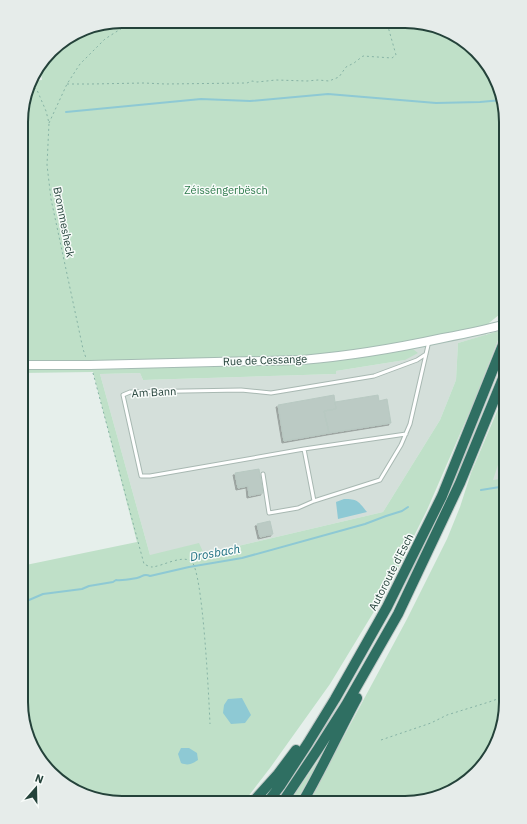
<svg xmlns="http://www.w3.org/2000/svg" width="527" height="824" viewBox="0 0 527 824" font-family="'IBM Plex Sans',sans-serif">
	<defs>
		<filter id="shadow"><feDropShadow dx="-2" dy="2" stdDeviation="0" flood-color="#0004"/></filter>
	</defs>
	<rect width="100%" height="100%" fill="#e6efeb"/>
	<path fill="#d4dfda" d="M487 329 486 335 458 343 456 380 440 420 383 512 204 554 150 555 100 374 140 373 143 380 336 374V371L405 360 408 345Z
		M506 441V478L492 481Z"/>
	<path fill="#bfe0c8" d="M122 21 424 23 467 42 498 83 506 122V307L505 310 489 323 487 329 409 346 418 353 405 360 336 371V374L143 380 140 373 100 374 150 555 199 543 204 554 383 512 440 420 456 380 458 343 502 330 473 404 427 510 387 590 330 684 270 768 247 798 243 803 109 802 61 782 29 741 21 702V566L137 542 93 372 21 373 22 109 30 81 42 80 40 66 55 46 84 29Z
		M506 390V441L493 480 506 478V709L485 763 444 795 405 803H308L407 619 447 539 460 507 471 473Z
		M327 748 295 803H288Z"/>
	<path fill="#8ec9d4" d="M344 499C358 499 358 501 367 512L338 519 336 502Z
		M242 698 251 715 245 723 231 724 223 713 224 705 228 699Z
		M181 748H189L197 753 198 760C192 764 188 766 181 763L178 754Z"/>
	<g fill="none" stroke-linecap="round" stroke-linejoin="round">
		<path stroke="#8ec9d4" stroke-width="2" d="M66 112 201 99 250 101 328 94 436 103 480 102 502 100
			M481 490 506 486
			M21 600H29L43 594 82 589 89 586 113 582 116 580C122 581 131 579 137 578 143 577 143 573 150 576L189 567 242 558 365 524 386 516 402 511 408 507"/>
	</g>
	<path fill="#bbcac4" stroke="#b8c9c2" filter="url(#shadow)" d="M334 395 336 409 324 411 329 433 284 441 278 405Z
		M378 395 379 401 387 399 391 423 329 433 324 411 336 409 335 402Z
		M259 469 263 493 249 496 248 486 238 488 235 473Z
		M270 521 273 534 260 537 257 524Z"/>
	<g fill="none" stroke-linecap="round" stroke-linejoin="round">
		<defs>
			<path id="lane" d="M426 354 417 360 374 376 271 393 241 390 130 392 123 395 141 476H150L304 449 314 501 380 480 401 445 410 424 429 341
				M304 449 406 434
				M263 474 269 513 298 508 314 501"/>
			<path id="secondary" d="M21 365H90L302 360C349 356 397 348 443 338 464 334 485 330 506 324"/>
			<path id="highway" d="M252 803 278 774 296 750
				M267 803 280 786 308 743 335 699 387 607 442 496 506 337
				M282 803 318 749 346 705 398 614 460 483 506 371
				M302 803C322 769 338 733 357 698"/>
		</defs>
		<use href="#lane" stroke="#a8b8b2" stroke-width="5"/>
		<use href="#secondary" stroke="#a4bbb3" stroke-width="10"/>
		<use href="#highway" stroke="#c2cac8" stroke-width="12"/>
		<path stroke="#86b3a5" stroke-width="1" stroke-dasharray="2 3" stroke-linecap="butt" d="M67 84H91L144 83 165 84 247 83 252 81 257 82 276 80 307 81 318 80 329 81 339 77 346 67 354 63 363 56 392 58 396 55 387 23
			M29 87 35 88 37 90 46 111 49 123 47 165 51 199 83 349 86 358
			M49 123 67 84 80 64 105 39 133 21
			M21 373H29
			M93 373 144 564C146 565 150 567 152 567 163 566 181 555 191 561 203 568 209 702 210 724
			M381 740 431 723 447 715 489 702 506 696"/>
		<use href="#lane" stroke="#fff" stroke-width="3"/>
		<use href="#secondary" stroke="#fff" stroke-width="8"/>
		<use href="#highway" stroke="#2f6f62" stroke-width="10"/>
	</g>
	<g text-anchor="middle" stroke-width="3" stroke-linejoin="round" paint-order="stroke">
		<g font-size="11" fill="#2d7a4b" stroke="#f7fbf9">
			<text x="226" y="194">Zéisséngerbësch</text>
		</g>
		<g font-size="11" fill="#24423a" stroke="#f7fbf9">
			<text transform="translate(64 222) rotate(79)" y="4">Brommesheck</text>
			<text transform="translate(265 360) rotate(-2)" y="4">Rue de Cessange</text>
			<text transform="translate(154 392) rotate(-3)" y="4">Am Bann</text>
			<text transform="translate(391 572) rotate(-63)" y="4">Autoroute d'Esch</text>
		</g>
		<g font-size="12" font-style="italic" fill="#1c6f80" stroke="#f7fbf9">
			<text transform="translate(215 553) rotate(-10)" y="4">Drosbach</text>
		</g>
	</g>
	<path d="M0 0H527V824H0ZM122 28H405A94 94 0 0 1 499 122V702A94 94 0 0 1 405 796H122A94 94 0 0 1 28 702V122A94 94 0 0 1 122 28Z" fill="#e6ecea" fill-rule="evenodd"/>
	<path fill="none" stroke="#24423a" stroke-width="2" d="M122 28H405A94 94 0 0 1 499 122V702A94 94 0 0 1 405 796H122A94 94 0 0 1 28 702V122A94 94 0 0 1 122 28Z"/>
	<g transform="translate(36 788) rotate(20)" stroke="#f7fbf9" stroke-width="3" paint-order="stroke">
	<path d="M0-3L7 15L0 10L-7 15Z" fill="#24423a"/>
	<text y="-6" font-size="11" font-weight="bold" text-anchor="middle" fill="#24423a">N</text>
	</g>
</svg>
